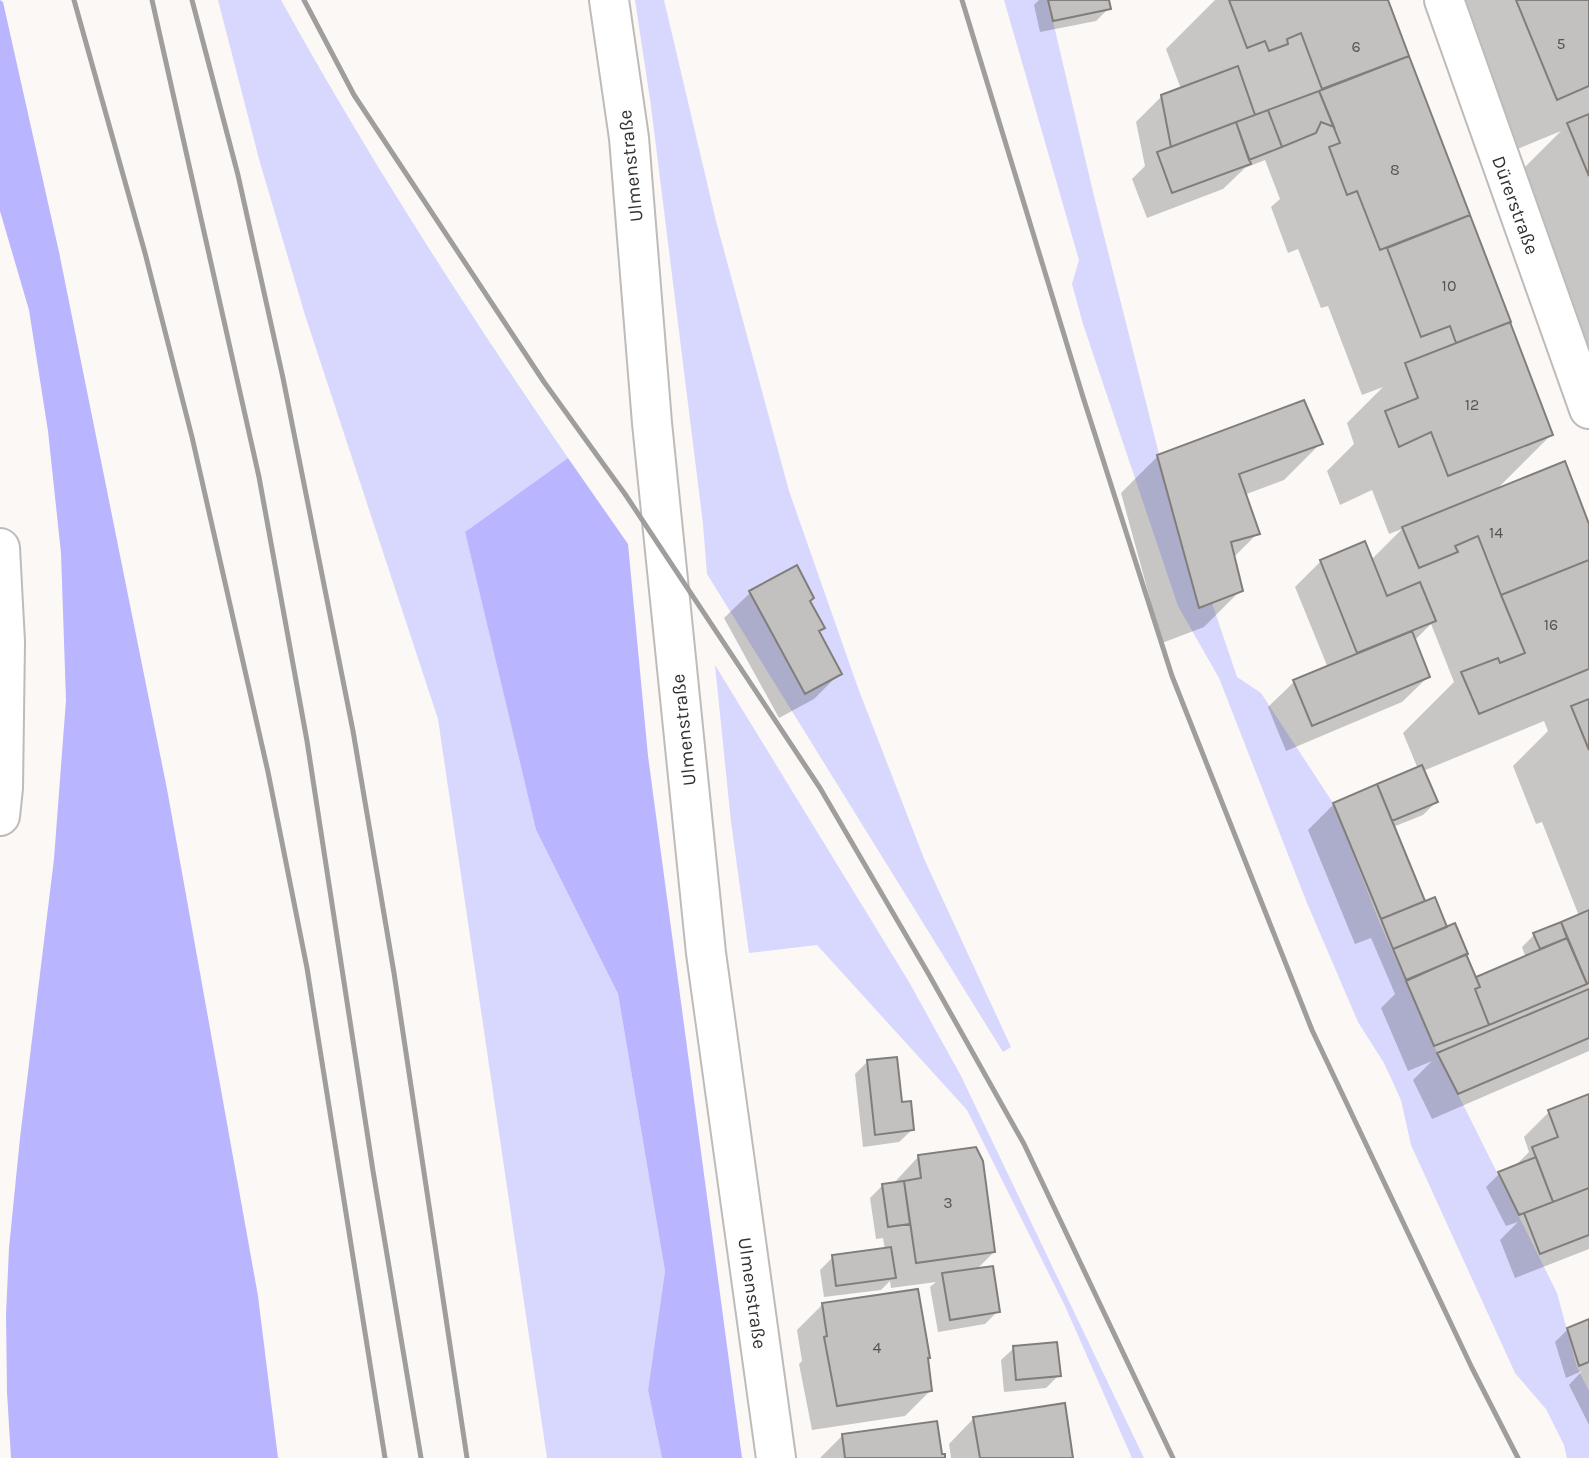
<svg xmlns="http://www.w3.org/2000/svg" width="1589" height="1458" viewBox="0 0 1589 1458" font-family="Karla,sans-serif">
	<rect width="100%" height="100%" fill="#fbf8f6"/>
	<path fill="#d8d7fe" d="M218 0H281C369 159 465 308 568 458L465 532 536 830 618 994 665 1271 648 1390 662 1458H547L438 719 305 315 259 159Z
		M635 0H664L716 221 789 491 858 688 925 861 1011 1047 1003 1052 707 574 703 524 651 106Z
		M1004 0H1048L1093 192 1159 454 1157 455 1199 607 1212 603 1237 677 1261 693 1333 803 1379 921 1434 1046 1557 1293 1577 1367 1589 1391V1458H1567L1564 1445 1546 1409 1515 1373 1411 1145 1401 1100 1384 1063 1358 1022 1307 903 1219 678 1178 606 1083 324 1072 284 1079 260Z
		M715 665 909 982 961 1076 1144 1458H1132L1065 1306 967 1110 817 945 749 953 731 822Z"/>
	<path fill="#b9b5fe" d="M0 0 3 2 59 252 167 789 258 1296 278 1458H11L7 1392 6 1315 9 1248 20 1138 54 859 66 700 61 553 48 431 29 310 0 211Z
		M568 458 628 544 648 756 742 1458H662L648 1390 665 1271 618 994 536 830 465 532Z"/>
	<path fill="#0003" fill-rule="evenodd" d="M1039 0H1108L1109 8 1096 21 1040 32 1034 5Z
		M1215 0H1386L1551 435 1495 491 1589 526V1051L1432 1119 1413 1080 1432 1061 1408 1071 1381 1008 1395 994 1371 938 1355 944 1308 830 1334 804 1418 769 1403 733 1454 682 1431 624 1414 641 1428 677 1402 702 1286 751 1268 707 1294 682 1328 668 1295 587 1321 561 1371 560 1402 529 1389 534 1372 490 1340 505 1327 471 1354 444 1347 423 1383 387 1362 395 1328 306 1321 308 1298 249 1288 253 1271 207 1280 199 1265 160 1245 168 1223 189 1147 218 1132 179 1145 166 1136 122 1162 96 1181 89 1166 49ZM1544 721 1548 731 1513 766 1536 824 1542 822 1579 916 1534 935 1522 947 1526 958 1475 979 1446 929 1424 903 1393 827 1423 815 1436 802 1423 771Z
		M1466 0H1589V381L1509 183 1561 131 1498 157 1443 23Z
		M1321 443 1284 480 1244 495 1258 533 1233 558 1241 590 1204 627 1162 643 1121 493 1158 456Z
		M750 593 808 602 818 632 840 673 814 699 779 718 724 618Z
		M868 1061 901 1104 912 1130 899 1142 863 1147 855 1074Z
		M1589 1096V1249L1515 1278 1500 1240 1518 1222 1506 1226 1486 1187 1499 1174 1513 1168 1529 1152 1524 1137 1549 1112Z
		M918 1157 994 1252 976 1270 998 1311 985 1324 938 1332 930 1287 936 1282 891 1288 890 1281 881 1290 824 1297 820 1270 833 1257 885 1250 883 1238 876 1239 870 1198 883 1185 893 1184Z
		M822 1305 926 1359 930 1391 905 1416 812 1430 799 1364 802 1361 797 1330Z
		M1589 1321V1425L1569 1385 1582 1371 1566 1378 1555 1342 1568 1329Z
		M1014 1348 1059 1375 1046 1388 1004 1392 1001 1360Z
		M974 1418 1071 1458H951L949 1444Z
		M842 1436 941 1456 943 1458H820Z"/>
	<path fill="#c3c1bf" stroke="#807d7b" stroke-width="2" d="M1048 0H1109L1111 9 1053 21Z
		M1229 0H1388L1409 56 1322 89 1301 33 1287 39 1288 44 1269 51 1265 41 1247 48Z
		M1516 0H1589V86L1557 100Z
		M1409 56 1470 215 1380 250 1357 191 1347 195 1329 147 1340 143 1319 91Z
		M1238 66 1255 115 1171 147 1161 95Z
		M1319 91 1334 127 1321 122 1316 133 1282 147 1268 110Z
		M1268 110 1282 147 1249 160 1236 122Z
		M1589 114V176L1567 123Z
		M1236 122 1251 164 1172 193 1157 152Z
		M1470 215 1511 322 1456 343 1450 326 1421 337 1387 248Z
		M1510 322 1553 435 1448 476 1431 432 1399 447 1385 411 1418 398 1405 363Z
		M1304 400 1323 444 1239 474 1260 534 1231 542 1243 591 1199 608 1157 455Z
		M1565 461 1589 524V560L1501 595 1478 536 1455 546 1458 552 1419 568 1402 527Z
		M1365 541 1387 596 1420 582 1436 621 1357 653 1320 560Z
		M1589 560V669L1479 714 1461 672 1498 658 1500 663 1525 653 1501 595Z
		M797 565 814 598 810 601 825 628 819 631 842 674 805 694 749 591Z
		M1412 631 1430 677 1312 726 1293 680Z
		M1589 699V750L1571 706Z
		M1422 765 1438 802 1392 821 1377 784Z
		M1377 784 1425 901 1381 919 1333 803Z
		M1435 897 1447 927 1393 949 1381 919Z
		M1589 910V983L1587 984 1561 922Z
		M1561 922 1567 938 1540 949 1533 933Z
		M1455 923 1468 954 1406 980 1393 949Z
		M1567 938 1587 984 1489 1025 1475 989 1480 987 1476 977Z
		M1466 954 1480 987 1475 989 1489 1025 1434 1046 1406 981Z
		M1589 989V1038L1458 1094 1437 1053Z
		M897 1057 902 1102 911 1101 914 1130 875 1135 867 1060Z
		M1589 1094V1188L1553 1202 1532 1147 1558 1137 1548 1110Z
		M976 1147 983 1161 995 1252 916 1263 904 1181 921 1178 918 1155Z
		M1536 1157 1553 1202 1519 1215 1498 1172Z
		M904 1181 910 1224 888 1227 882 1184Z
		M1589 1188V1235L1540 1254 1524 1213Z
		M891 1247 896 1278 836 1286 832 1255Z
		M993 1266 1000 1312 950 1320 942 1273Z
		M918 1289 930 1358H928L932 1391 837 1406 824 1337 827 1336 822 1303Z
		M1589 1319V1362L1579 1366 1567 1328Z
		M1057 1342 1061 1376 1016 1380 1013 1346Z
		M1065 1403 1073 1458H980L973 1417Z
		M937 1421 942 1454H945V1458H845L842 1434Z"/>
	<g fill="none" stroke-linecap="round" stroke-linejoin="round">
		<defs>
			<path id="minor" d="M609 0 629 138 652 423 706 953 776 1458
				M1444 0 1589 409"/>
			<path id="secondary" d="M0 548 5 642 3 788 0 816"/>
		</defs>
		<use href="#minor" stroke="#bebbb9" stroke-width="42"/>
		<use href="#secondary" stroke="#bebbb9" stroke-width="42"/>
		<use href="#minor" stroke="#fff" stroke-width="38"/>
		<use href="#secondary" stroke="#fff" stroke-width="38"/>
		<path stroke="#a09e9d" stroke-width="5" d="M74 0 145 253 192 437 268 772 307 968 385 1458
			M152 0 259 477 307 741 373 1171 421 1458
			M192 0 238 175 283 378 353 731 394 973 467 1458
			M304 0 354 95 544 382 625 494 820 788 928 973 1024 1144 1173 1458
			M962 0 1083 397 1172 676 1312 1030 1472 1368 1518 1458"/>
	</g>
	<g text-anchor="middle" stroke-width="5" stroke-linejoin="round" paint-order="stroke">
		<g font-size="16" fill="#565554">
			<text x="1561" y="49">5</text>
			<text x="1356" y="52">6</text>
			<text x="1395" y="175">8</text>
			<text x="1449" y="291">10</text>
			<text x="1472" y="410">12</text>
			<text x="1496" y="538">14</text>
			<text x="1551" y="630">16</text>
			<text x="948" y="1208">3</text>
			<text x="877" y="1353">4</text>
		</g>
		<g font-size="19" fill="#323130" stroke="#fff">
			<text transform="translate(630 166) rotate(-96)" y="7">Ulmenstraße</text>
			<text transform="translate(1516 205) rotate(70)" y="7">Dürerstraße</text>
			<text transform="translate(683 730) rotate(-96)" y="7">Ulmenstraße</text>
			<text transform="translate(753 1293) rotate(82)" y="7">Ulmenstraße</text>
		</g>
	</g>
</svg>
